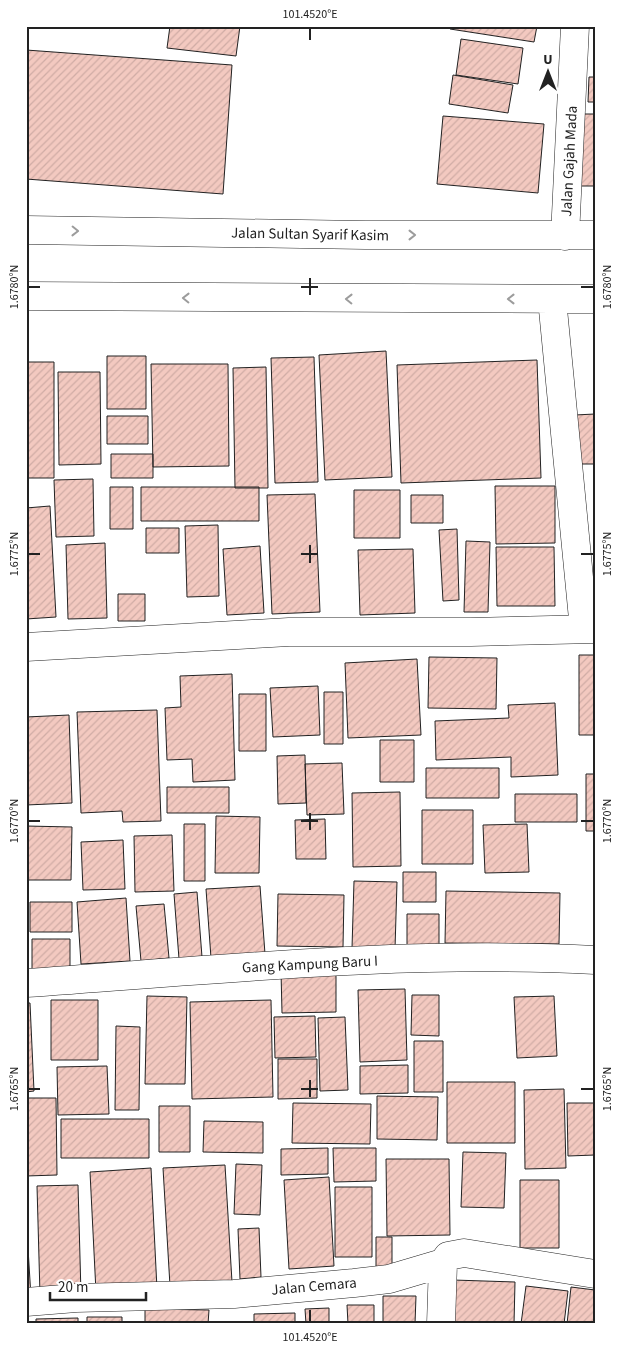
<svg xmlns="http://www.w3.org/2000/svg" width="621" height="1350" viewBox="0 0 621 1350" font-family="'Source Sans 3',sans-serif">
	<defs>
		<pattern id="building-hatch" width="6" height="6" patternUnits="userSpaceOnUse" patternTransform="scale(1.25)"><rect width="6" height="6" fill="#f3c9c0"/><path d="M-1 1l2-2M0 6l6-6M5 7l2-2" fill="none" stroke="#d0aca5"/></pattern>
	</defs>
	<rect width="100%" height="100%" fill="#fff"/>
	<path fill="url(#building-hatch)" stroke="#222" d="M170 26H240L236 56 167 48Z
		M451 26H537L534 42 450 29Z
		M461 39 523 48 518 84 456 75Z
		M26 50 232 65 223 194 26 179Z
		M453 75 513 85 508 113 449 104Z
		M589 77H595V102H588Z
		M576 114H595V186H576Z
		M443 116 544 124 538 193 437 184Z
		M386 351 392 477 325 480 319 355Z
		M107 356H146V409H107Z
		M314 357 318 482 275 483 271 358Z
		M537 360 541 478 401 483 397 365Z
		M26 362H54V478H26Z
		M151 364H228L229 466 153 467Z
		M266 367 268 488H235L233 368Z
		M58 372H100L101 464 59 465Z
		M595 414V464H577L575 415Z
		M107 416H148V444H107Z
		M111 454H153V478H111Z
		M93 479 94 536 56 537 54 480Z
		M495 486H555V543L496 544Z
		M110 487H133V529H110Z
		M141 487H259V521H141Z
		M354 490H400V538H354Z
		M315 494 320 612 272 614 267 495Z
		M411 495H443V523H411Z
		M50 506 56 617 26 619V508Z
		M218 525 219 596 187 597 185 526Z
		M146 528H179V553H146Z
		M457 529 459 600 443 601 439 530Z
		M466 541 490 542 488 612H464Z
		M105 543 107 618 68 619 66 545Z
		M260 546 264 613 227 615 223 549Z
		M496 547H554L555 606H497Z
		M413 549 415 613 360 615 358 550Z
		M118 594H145V621H118Z
		M579 655H595V735H579Z
		M429 657 497 658 496 709 428 708Z
		M417 659 421 735 348 738 345 663Z
		M232 674 235 780 193 782 192 759 167 760 165 708 181 707 180 676Z
		M318 686 320 735 273 737 270 688Z
		M324 692H343V744H324Z
		M239 694H266V751H239Z
		M555 703 558 775 511 777V757L436 760 435 721 509 718 508 705Z
		M157 710 161 821 123 822 122 811 81 813 77 712Z
		M69 715 72 803 26 805V717Z
		M380 740H414V782H380Z
		M305 755 306 803 278 804 277 756Z
		M342 763 344 814 307 815 305 764Z
		M426 768H499V798H426Z
		M586 774H595V831H586Z
		M167 787H229V813H167Z
		M400 792 401 866 353 867 352 793Z
		M515 794H577V822H515Z
		M422 810H473V864H422Z
		M216 816 260 817 259 873H215Z
		M325 819 326 859H296L295 820Z
		M184 824H205V881H184Z
		M527 824 529 872 485 873 483 825Z
		M26 826 72 827 71 880H26Z
		M172 835 174 891 135 892 134 836Z
		M123 840 125 889 83 890 81 842Z
		M403 872H436V902H403Z
		M354 881 397 882 395 949 352 948Z
		M260 886 265 954 211 958 206 889Z
		M446 891 560 893 559 944 445 943Z
		M197 892 202 957 179 959 174 894Z
		M278 894 344 895 343 947 277 946Z
		M126 898 130 961 81 964 77 902Z
		M30 902H72V932H30Z
		M164 904 169 958 141 961 136 906Z
		M407 914H439V950H407Z
		M32 939H70V971H32Z
		M336 970V1012L282 1013 281 971Z
		M405 989 407 1060 360 1062 358 990Z
		M412 995H439V1036L411 1035Z
		M147 996 187 997 185 1084H145Z
		M554 996 557 1056 517 1058 514 997Z
		M51 1000H98V1060H51Z
		M271 1000 273 1097 192 1099 190 1002Z
		M26 1003H30L34 1091 26 1092Z
		M315 1016 316 1057 275 1058 274 1017Z
		M345 1017 348 1090 320 1091 318 1018Z
		M116 1026 140 1027 139 1110H115Z
		M414 1041H443V1092H414Z
		M278 1059H317V1098L278 1099Z
		M408 1065V1093L360 1094V1066Z
		M107 1066 109 1114 58 1115 57 1067Z
		M447 1082H515V1143H447Z
		M564 1089 566 1168 525 1169 524 1090Z
		M377 1096 438 1097 437 1140 377 1139Z
		M26 1098H56L57 1175 26 1176Z
		M293 1103 371 1104 370 1144 292 1143Z
		M567 1103H595V1155L568 1156Z
		M159 1106H190V1152H159Z
		M61 1119H149V1158H61Z
		M204 1121 263 1122V1153L203 1152Z
		M328 1148V1174L281 1175V1149Z
		M333 1148H376V1181L334 1182Z
		M463 1152 506 1153 504 1208 461 1207Z
		M386 1159H449L450 1235 387 1236Z
		M236 1164 262 1165 260 1215 234 1214Z
		M225 1165 232 1282 170 1286 163 1168Z
		M151 1168 157 1289 96 1292 90 1172Z
		M329 1177 334 1266 289 1269 284 1180Z
		M520 1180H559V1248H520Z
		M78 1185 81 1294 40 1295 37 1186Z
		M335 1187H372V1257H335Z
		M26 1216 31 1297H26Z
		M259 1228 261 1277 240 1279 238 1229Z
		M376 1237H392V1277H376Z
		M453 1280 515 1282 514 1324H451Z
		M526 1286 568 1291 564 1324H521Z
		M571 1287 595 1290V1324H567Z
		M383 1296H416L415 1324H383Z
		M347 1305H374V1324H348Z
		M329 1308V1324H306L305 1309Z
		M145 1309 209 1310 208 1324H145Z
		M295 1313V1324H254V1314Z
		M87 1317H122V1324H87Z
		M78 1318V1324H36V1319Z
		M213 1322H247V1324H213Z"/>
	<g fill="none" stroke-linecap="round" stroke-linejoin="round">
		<defs>
			<path id="minor" d="M26 230 365 235H595
				M565 236 575 26
				M26 296 595 299
				M552 299 584 629
				M26 647 289 632H471L595 629
				M26 983C215 970 405 950 595 960
				M26 1302 76 1298 234 1294 354 1283 389 1279 443 1263 448 1256 464 1253 595 1274
				M441 1324 443 1263"/>
		</defs>
		<use href="#minor" stroke="#222" stroke-width="29"/>
		<use href="#minor" stroke="#fff" stroke-width="28"/>
	</g>
	<defs><path id="oneway-chevron" d="M-2-3.5L2.5 0L-2 3.5" fill="none" stroke-width="1.6" stroke-linecap="round" stroke-linejoin="round" transform="scale(1.25)"/></defs>
	<g stroke="#9c9c9c">
		<use href="#oneway-chevron" transform="translate(75 231) rotate(1)"/>
		<use href="#oneway-chevron" transform="translate(412 235)"/>
		<use href="#oneway-chevron" transform="translate(186 298) rotate(-179)"/>
		<use href="#oneway-chevron" transform="translate(349 299) rotate(-179)"/>
		<use href="#oneway-chevron" transform="translate(511 299) rotate(180)"/>
	</g>
	<path fill="none" stroke="#222" stroke-width="2" d="M310 28V40M310 278V295M28 287H40M301 287H318M581 287H594M310 545V563M28 554H40M301 554H318M581 554H594M310 813V830M28 821H40M301 821H318M581 821H594M310 1080V1097M28 1089H40M301 1089H318M581 1089H594M310 1310V1322"/>
	<g text-anchor="middle" stroke-width="4" stroke-linejoin="round" paint-order="stroke">
		<g font-size="15" fill="#222" stroke="#fff">
			<text transform="translate(569 161) rotate(-87)" y="5">Jalan Gajah Mada</text>
			<text transform="translate(310 234) rotate(1)" y="5">Jalan Sultan Syarif Kasim</text>
			<text transform="translate(310 964) rotate(-3)" y="5">Gang Kampung Baru I</text>
			<text transform="translate(314 1286) rotate(-5)" y="5">Jalan Cemara</text>
		</g>
	</g>
	<rect width="621" height="1350" fill="none" stroke="#ffffff" stroke-width="55"/>
	<g transform="translate(548 72)" stroke="#ffffff" stroke-width="4" paint-order="stroke">
	<path d="M0-4L9 19L0 12L-9 19Z" fill="#222222"/>
	<text y="-8" font-size="14" font-weight="bold" text-anchor="middle" fill="#222222">U</text>
	</g>
	<path d="M50 1292v8h96v-8" fill="none" stroke="#222222" stroke-width="2.5"/>
	<text x="58" y="1292" font-size="15" fill="#222222" stroke="#ffffff" stroke-width="4" paint-order="stroke">20 m</text>
	<rect x="28" y="28" width="566" height="1294" fill="none" stroke="#222" stroke-width="2"/>
	<g font-size="12" text-anchor="middle" fill="#222">
		<text x="310" y="18">101.4520°E</text>
		<text transform="translate(14 287) rotate(-90)" y="4">1.6780°N</text>
		<text transform="translate(607 287) rotate(-90)" y="4">1.6780°N</text>
		<text transform="translate(14 554) rotate(-90)" y="4">1.6775°N</text>
		<text transform="translate(607 554) rotate(-90)" y="4">1.6775°N</text>
		<text transform="translate(14 821) rotate(-90)" y="4">1.6770°N</text>
		<text transform="translate(607 821) rotate(-90)" y="4">1.6770°N</text>
		<text transform="translate(14 1089) rotate(-90)" y="4">1.6765°N</text>
		<text transform="translate(607 1089) rotate(-90)" y="4">1.6765°N</text>
		<text x="310" y="1341">101.4520°E</text>
	</g>
</svg>
